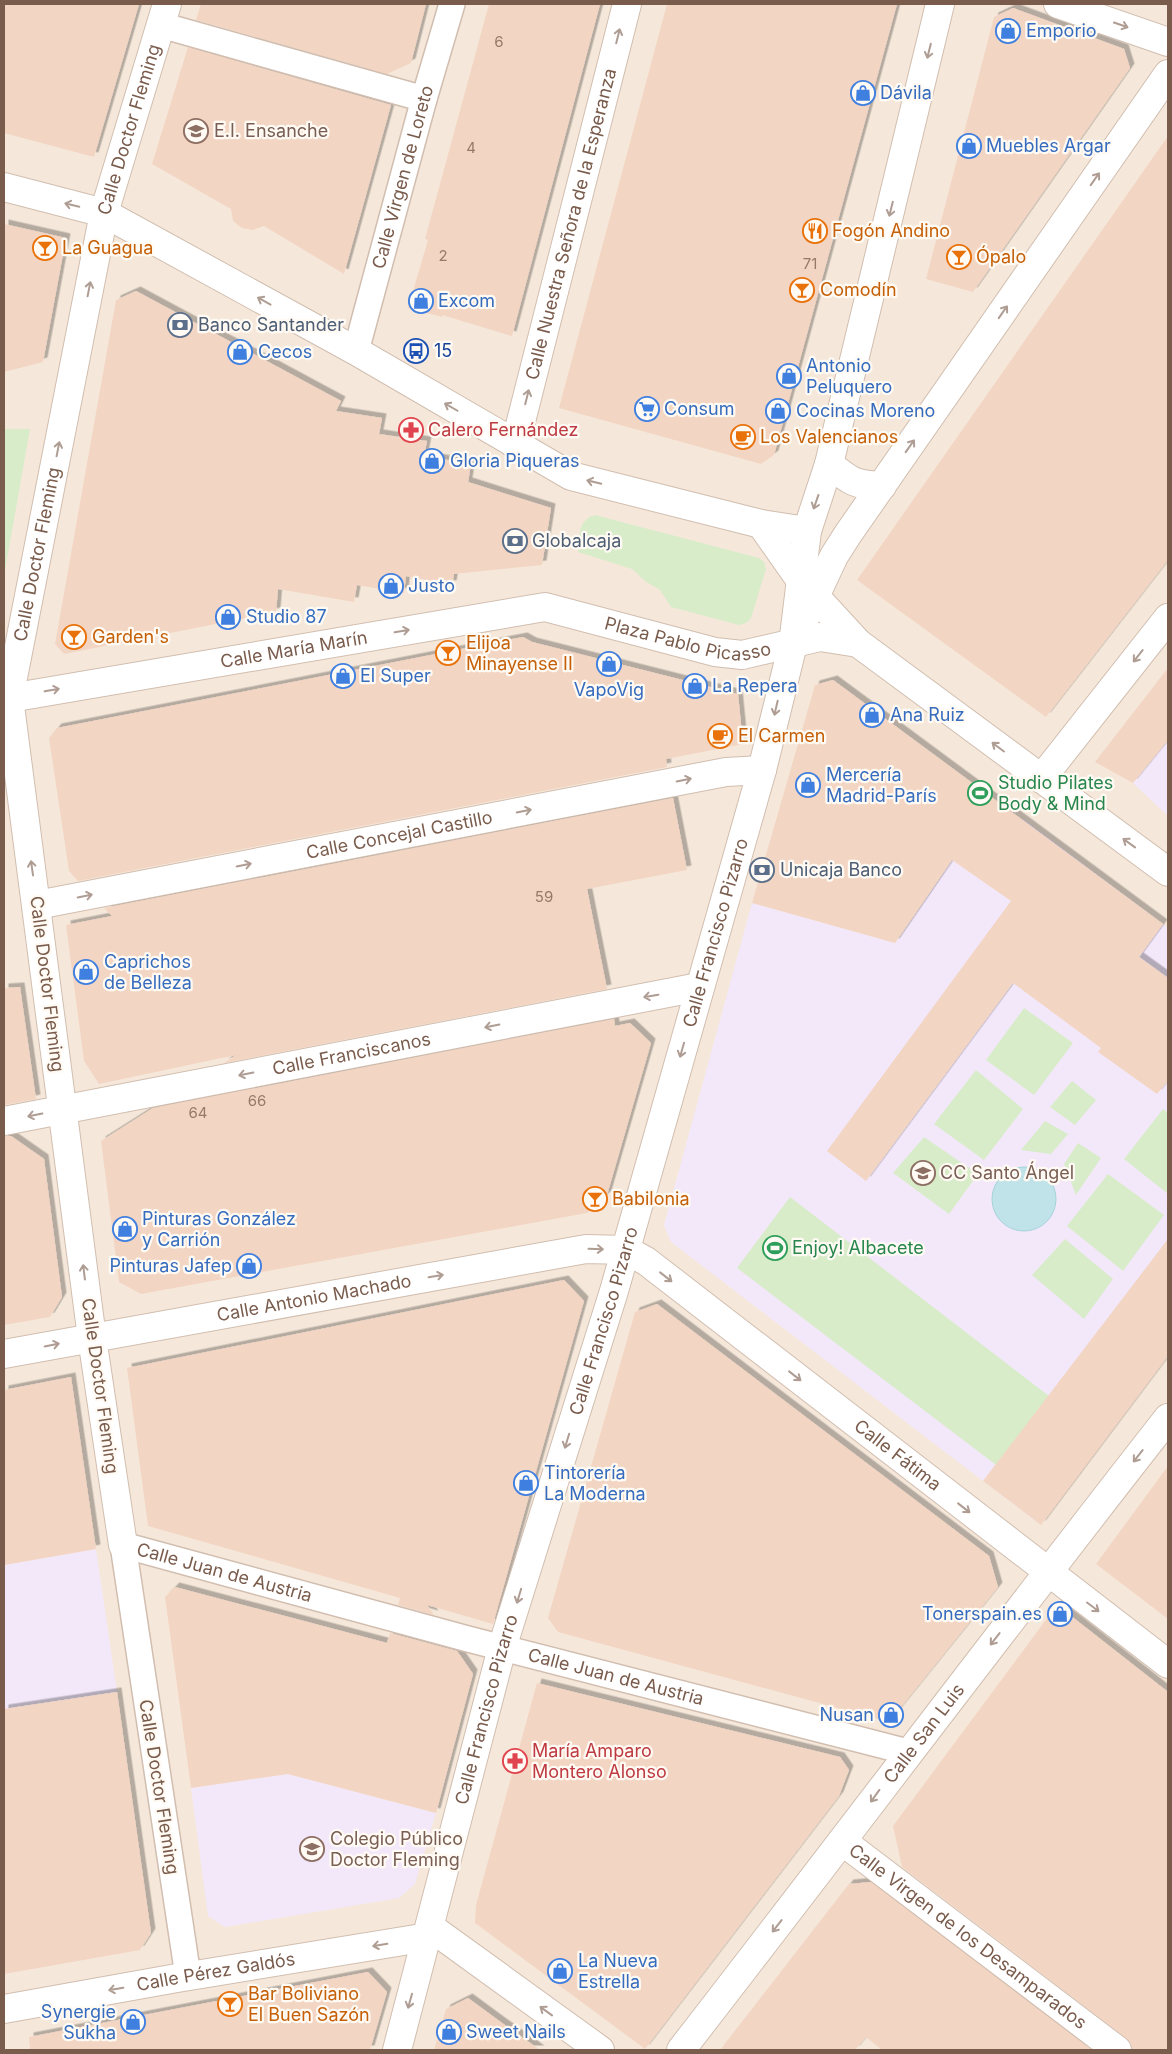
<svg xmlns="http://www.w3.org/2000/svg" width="1172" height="2054" viewBox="0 0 1172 2054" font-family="Inter,sans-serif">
	<defs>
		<filter id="shadow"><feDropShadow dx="4.5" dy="-4.5" stdDeviation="0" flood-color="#0004"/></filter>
	</defs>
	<rect width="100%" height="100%" fill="#fdf6ec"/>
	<path fill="#f5e8da" d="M4 4H1168V2050H4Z"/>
	<path fill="#f3e8fa" d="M1168 740V816L1133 783Z
		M1023 819 1168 928V1356L1046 1517 1038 1521 1034 1520 983 1481 671 1242 664 1225 752 903 895 943 965 841 1000 851Z
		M96 1549 117 1692 4 1709V1565Z
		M288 1774 436 1813 415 1884 399 1898 225 1927 208 1916 191 1788Z"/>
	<path fill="#d8ecc9" d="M4 429H30L4 576Z
		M595 515 759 558 764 562 766 569 751 618 746 623 739 625 671 607 660 590 645 581 632 569 578 552C580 536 577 520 595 515Z
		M1024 1008 1073 1043 1034 1095 986 1060Z
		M976 1070 1023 1109 984 1160 934 1124Z
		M1072 1081 1096 1100 1075 1125 1050 1107Z
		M1163 1109 1168 1113V1194L1124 1159Z
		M1045 1121 1068 1134 1051 1154 1021 1150Z
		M924 1137 978 1174 949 1214 893 1173Z
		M1078 1143 1101 1158 1076 1195 1064 1164Z
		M1108 1174 1164 1215 1123 1271 1067 1226Z
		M790 1197 1049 1396 996 1465 737 1268Z
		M1065 1239 1113 1279 1084 1319 1032 1275Z"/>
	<path fill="#bfe3e8" stroke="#a5d3da" d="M992 1199a32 32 0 1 1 64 0a32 32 0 1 1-64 0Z"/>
	<path fill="#f3d5c3" filter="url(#shadow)" d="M4 4H139L94 157 4 133Z
		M201 4H426L411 63 387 74 196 20Z
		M489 4H600L512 336 442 315V317L408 308 428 240 425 239Z
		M667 4H897L774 455 761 464 559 408Z
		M1013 8 1124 49 1130 68 973 292 926 279 994 17Z
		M188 47 391 105 344 274 264 226 252 230 242 228 233 221 231 209 152 164Z
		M1168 136V560L1046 717 857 580Z
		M4 224 66 238 43 362 4 372Z
		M136 291 341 401 336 411 382 418 379 434 427 441 424 456 471 464 468 482 551 508 542 565 454 574 452 585 406 576 404 593 357 585 354 602 278 589 276 612 64 654 55 644 116 300Z
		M523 637 532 642 738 694 743 744 666 759 667 767 78 881 69 871 49 738 57 728Z
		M1168 668V740L1133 783 1095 762Z
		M833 680 1163 924 1139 957 1168 978V1081L1157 1094 1098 1052 1101 1048 1013 983 866 1181 827 1151 1011 901 952 860 895 943 752 903 815 685Z
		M673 798 687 870 587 889 607 989 224 1063 236 1055 99 1084 84 1061 66 925 112 916 104 908Z
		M20 987 36 1099 4 1105V988Z
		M614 1019 615 1026 630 1023 651 1043 607 1195 587 1213 141 1294 119 1282 101 1141 153 1108Z
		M4 1136H11L44 1159 62 1297 50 1317 4 1325Z
		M1168 1239V1356L1041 1525 983 1481Z
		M564 1280 584 1301 493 1624 427 1605 434 1615 398 1605 400 1598 148 1526 127 1368Z
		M657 1304 989 1556 998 1587 889 1722 558 1632 548 1618 635 1312Z
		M71 1377 96 1549 4 1565V1390Z
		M1168 1466V1619L1096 1564Z
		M175 1587 387 1643 390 1633 457 1651 473 1674 436 1813 288 1774 191 1788 165 1597Z
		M1057 1605 1168 1692V2050H1132L1131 2044 1126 2038 902 1867 893 1826Z
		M537 1683 840 1757 849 1770 839 1796 645 2049 475 1923 476 1905Z
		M117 1692 151 1933 140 1950 4 1974V1709Z
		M871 1882 1092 2050H882L866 2037 855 2050H720L849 1884Z
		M368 1972 387 1992 370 2050H30L29 2037Z
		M468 1998 502 2023 540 2050H434L446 2009Z"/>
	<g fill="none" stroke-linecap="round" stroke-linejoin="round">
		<defs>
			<g id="pedestrian">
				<path d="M161 25 424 99"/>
				<path id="s1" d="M356 351 424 99 452 4"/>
				<path id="s2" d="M188 1976 123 1545 468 1639 908 1752"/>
			</g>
			<g id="minor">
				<path d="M1058 4 1168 42"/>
				<path d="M4 187 104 213 356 351 571 476 761 524 807 531"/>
				<path id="s3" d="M515 445 627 4"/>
				<path d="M829 464C850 481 854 485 882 486"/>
				<path d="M761 524 801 581 858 643 1168 872"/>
				<path d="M805 618 834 556 848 534 1168 74"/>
				<path id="s4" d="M4 699 545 607 715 652 742 655 820 637 858 643"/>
				<path d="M1041 779 1168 618"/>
				<path id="s5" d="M37 905 726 772 762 770"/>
				<path id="s6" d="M4 1121 699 987"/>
				<path id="s7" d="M4 1354 586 1249 626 1250 646 1261 1168 1664"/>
				<path id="s8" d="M123 1545 92 1338 9 698 104 213 167 4"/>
				<path id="s9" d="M842 1841 1117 2050"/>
				<path d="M430 1927 600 2050"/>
				<path id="s10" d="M4 2009 177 1978 428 1937"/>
				<path id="s11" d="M397 2050 502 1648 614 1291 762 770 793 644 807 531 829 464 940 4"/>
				<path id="s12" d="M681 2050C844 1840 1004 1627 1168 1418"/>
			</g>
		</defs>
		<use href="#pedestrian" stroke="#d1beb0" stroke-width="28"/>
		<use href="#minor" stroke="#d1beb0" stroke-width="30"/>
		<use href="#pedestrian" stroke="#fff" stroke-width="25"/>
		<use href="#minor" stroke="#fff" stroke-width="28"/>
	</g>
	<defs><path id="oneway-shaft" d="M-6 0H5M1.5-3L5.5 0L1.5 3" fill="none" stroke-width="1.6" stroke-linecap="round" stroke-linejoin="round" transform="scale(1.25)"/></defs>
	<g stroke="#af9d94">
		<use href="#oneway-shaft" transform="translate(1121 25) rotate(19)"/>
		<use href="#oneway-shaft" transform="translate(618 36) rotate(-76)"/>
		<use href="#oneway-shaft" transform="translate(929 51) rotate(104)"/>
		<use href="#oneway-shaft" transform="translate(1095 179) rotate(-55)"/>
		<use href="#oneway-shaft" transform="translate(72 205) rotate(-166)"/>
		<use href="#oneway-shaft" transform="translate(891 209) rotate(104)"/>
		<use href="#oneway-shaft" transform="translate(89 289) rotate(-79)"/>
		<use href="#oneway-shaft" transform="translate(264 301) rotate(-151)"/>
		<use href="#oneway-shaft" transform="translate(1003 312) rotate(-55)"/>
		<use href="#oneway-shaft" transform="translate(527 397) rotate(-76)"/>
		<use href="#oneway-shaft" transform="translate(451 407) rotate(-150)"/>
		<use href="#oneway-shaft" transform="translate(910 446) rotate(-55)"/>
		<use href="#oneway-shaft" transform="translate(58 449) rotate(-79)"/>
		<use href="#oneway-shaft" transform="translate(594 482) rotate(-166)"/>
		<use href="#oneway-shaft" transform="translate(816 502) rotate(109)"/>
		<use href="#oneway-shaft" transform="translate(402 631) rotate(-10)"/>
		<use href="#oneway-shaft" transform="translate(1138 656) rotate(128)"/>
		<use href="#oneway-shaft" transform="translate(52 690) rotate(-10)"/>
		<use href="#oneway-shaft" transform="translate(776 708) rotate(103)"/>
		<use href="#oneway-shaft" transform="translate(998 747) rotate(-143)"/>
		<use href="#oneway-shaft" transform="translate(684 780) rotate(-11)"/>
		<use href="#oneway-shaft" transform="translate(524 811) rotate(-11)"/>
		<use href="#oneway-shaft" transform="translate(1129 843) rotate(-144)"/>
		<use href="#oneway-shaft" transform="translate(244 865) rotate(-11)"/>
		<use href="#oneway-shaft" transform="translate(32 868) rotate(-98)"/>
		<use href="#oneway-shaft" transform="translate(85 896) rotate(-11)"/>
		<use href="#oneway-shaft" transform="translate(651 996) rotate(170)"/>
		<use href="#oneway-shaft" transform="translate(492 1026) rotate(169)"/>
		<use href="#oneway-shaft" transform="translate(682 1050) rotate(106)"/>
		<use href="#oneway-shaft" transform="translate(246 1074) rotate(169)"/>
		<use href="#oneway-shaft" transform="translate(35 1115) rotate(169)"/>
		<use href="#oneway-shaft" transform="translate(596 1249) rotate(2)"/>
		<use href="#oneway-shaft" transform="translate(84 1272) rotate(-97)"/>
		<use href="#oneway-shaft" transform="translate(436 1276) rotate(-10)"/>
		<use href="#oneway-shaft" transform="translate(666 1277) rotate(38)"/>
		<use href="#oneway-shaft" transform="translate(52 1345) rotate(-11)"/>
		<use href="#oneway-shaft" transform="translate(795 1376) rotate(38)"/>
		<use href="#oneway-shaft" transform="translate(567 1441) rotate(107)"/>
		<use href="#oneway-shaft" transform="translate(1138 1456) rotate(128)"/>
		<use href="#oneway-shaft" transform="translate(964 1508) rotate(38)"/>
		<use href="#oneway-shaft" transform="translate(519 1596) rotate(107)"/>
		<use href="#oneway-shaft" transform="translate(1093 1607) rotate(37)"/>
		<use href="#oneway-shaft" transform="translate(995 1639) rotate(128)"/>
		<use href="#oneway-shaft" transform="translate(875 1796) rotate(126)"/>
		<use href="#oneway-shaft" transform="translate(777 1926) rotate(128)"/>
		<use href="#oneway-shaft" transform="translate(380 1945) rotate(171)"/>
		<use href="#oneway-shaft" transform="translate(116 1989) rotate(170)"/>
		<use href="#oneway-shaft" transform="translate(410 2001) rotate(106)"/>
		<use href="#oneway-shaft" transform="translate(546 2011) rotate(-144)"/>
	</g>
	<defs>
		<symbol id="shop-ring" viewBox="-11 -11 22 22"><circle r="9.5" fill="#fffaf3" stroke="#3f7fe0" stroke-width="1.5"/><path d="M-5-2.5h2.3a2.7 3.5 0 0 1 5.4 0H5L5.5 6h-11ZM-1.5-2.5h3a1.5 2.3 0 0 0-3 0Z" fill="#3f7fe0"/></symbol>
		<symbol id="school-ring" viewBox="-11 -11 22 22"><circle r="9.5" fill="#fffaf3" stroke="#8d6e63" stroke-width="1.5"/><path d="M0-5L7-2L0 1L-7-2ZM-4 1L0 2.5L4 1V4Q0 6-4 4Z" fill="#8d6e63"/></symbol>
		<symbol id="restaurant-ring" viewBox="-11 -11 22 22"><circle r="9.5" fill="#fffaf3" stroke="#e8710a" stroke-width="1.5"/><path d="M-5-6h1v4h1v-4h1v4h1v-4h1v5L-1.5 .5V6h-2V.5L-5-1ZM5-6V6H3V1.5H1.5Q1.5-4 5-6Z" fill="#e8710a"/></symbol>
		<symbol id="bar-ring" viewBox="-11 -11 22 22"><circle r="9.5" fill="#fffaf3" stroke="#e8710a" stroke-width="1.5"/><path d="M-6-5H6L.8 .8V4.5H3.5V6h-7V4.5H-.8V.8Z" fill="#e8710a"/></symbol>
		<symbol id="bank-ring" viewBox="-11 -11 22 22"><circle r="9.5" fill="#fffaf3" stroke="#5c6f8a" stroke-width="1.5"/><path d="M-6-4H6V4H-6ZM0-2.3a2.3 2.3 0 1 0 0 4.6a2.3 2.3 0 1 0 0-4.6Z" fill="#5c6f8a"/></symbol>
		<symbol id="bus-ring" viewBox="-11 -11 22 22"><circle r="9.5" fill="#fffaf3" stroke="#1a4fb4" stroke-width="1.5"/><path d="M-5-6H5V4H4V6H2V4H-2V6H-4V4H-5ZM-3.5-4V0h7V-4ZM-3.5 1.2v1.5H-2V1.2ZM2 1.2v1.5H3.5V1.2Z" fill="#1a4fb4"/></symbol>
		<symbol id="supermarket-ring" viewBox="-11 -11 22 22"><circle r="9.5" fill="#fffaf3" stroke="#3f7fe0" stroke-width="1.5"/><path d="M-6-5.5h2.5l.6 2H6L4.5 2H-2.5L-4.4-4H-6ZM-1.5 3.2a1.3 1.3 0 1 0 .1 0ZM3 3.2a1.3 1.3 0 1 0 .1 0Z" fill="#3f7fe0"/></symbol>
		<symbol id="pharmacy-ring" viewBox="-11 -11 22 22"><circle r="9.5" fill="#fffaf3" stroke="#e0444e" stroke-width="1.5"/><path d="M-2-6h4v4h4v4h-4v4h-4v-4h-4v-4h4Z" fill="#e0444e"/></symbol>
		<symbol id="cafe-ring" viewBox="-11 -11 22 22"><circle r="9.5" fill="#fffaf3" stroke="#e8710a" stroke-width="1.5"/><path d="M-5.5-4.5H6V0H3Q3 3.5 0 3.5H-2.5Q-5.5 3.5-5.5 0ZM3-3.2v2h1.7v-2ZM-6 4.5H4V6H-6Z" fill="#e8710a"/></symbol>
		<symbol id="stadium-ring" viewBox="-11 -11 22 22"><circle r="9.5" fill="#fffaf3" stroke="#2e9e5b" stroke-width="1.5"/><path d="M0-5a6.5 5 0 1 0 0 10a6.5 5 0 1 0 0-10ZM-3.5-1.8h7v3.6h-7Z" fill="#2e9e5b"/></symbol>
	</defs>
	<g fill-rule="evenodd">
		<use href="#shop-ring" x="994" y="17" width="28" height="28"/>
		<use href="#shop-ring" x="849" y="79" width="28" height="28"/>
		<use href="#school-ring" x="182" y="117" width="28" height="28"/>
		<use href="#shop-ring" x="955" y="132" width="28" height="28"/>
		<use href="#restaurant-ring" x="801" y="217" width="28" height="28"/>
		<use href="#bar-ring" x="31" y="234" width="28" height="28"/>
		<use href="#bar-ring" x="945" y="243" width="28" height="28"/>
		<use href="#bar-ring" x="788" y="276" width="28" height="28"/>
		<use href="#shop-ring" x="407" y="287" width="28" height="28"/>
		<use href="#bank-ring" x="166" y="311" width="28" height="28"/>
		<use href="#bus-ring" x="402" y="337" width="28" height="28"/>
		<use href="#shop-ring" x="226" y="338" width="28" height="28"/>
		<use href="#shop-ring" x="775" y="362" width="28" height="28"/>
		<use href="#supermarket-ring" x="633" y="395" width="28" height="28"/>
		<use href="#shop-ring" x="764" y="397" width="28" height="28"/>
		<use href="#pharmacy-ring" x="397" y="416" width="28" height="28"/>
		<use href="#cafe-ring" x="729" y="423" width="28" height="28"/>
		<use href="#shop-ring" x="418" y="447" width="28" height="28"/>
		<use href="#bank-ring" x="501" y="527" width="28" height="28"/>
		<use href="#shop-ring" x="377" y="572" width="28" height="28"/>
		<use href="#shop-ring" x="214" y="603" width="28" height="28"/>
		<use href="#bar-ring" x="60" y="623" width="28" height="28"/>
		<use href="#bar-ring" x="434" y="639" width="28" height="28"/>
		<use href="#shop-ring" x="595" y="650" width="28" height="28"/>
		<use href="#shop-ring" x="329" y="662" width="28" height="28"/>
		<use href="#shop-ring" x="681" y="672" width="28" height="28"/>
		<use href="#shop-ring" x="858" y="701" width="28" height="28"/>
		<use href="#cafe-ring" x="706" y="722" width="28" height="28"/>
		<use href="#shop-ring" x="794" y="771" width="28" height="28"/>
		<use href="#stadium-ring" x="966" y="779" width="28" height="28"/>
		<use href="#bank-ring" x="748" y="856" width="28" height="28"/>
		<use href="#shop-ring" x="72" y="958" width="28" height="28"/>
		<use href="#school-ring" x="909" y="1159" width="28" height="28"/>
		<use href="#bar-ring" x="581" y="1185" width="28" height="28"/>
		<use href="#shop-ring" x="111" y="1215" width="28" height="28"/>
		<use href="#stadium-ring" x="761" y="1234" width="28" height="28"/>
		<use href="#shop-ring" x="235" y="1252" width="28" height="28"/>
		<use href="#shop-ring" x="512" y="1469" width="28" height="28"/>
		<use href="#shop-ring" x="1046" y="1600" width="28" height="28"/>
		<use href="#shop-ring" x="877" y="1701" width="28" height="28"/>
		<use href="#pharmacy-ring" x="501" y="1747" width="28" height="28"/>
		<use href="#school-ring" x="298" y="1835" width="28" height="28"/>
		<use href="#shop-ring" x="546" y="1957" width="28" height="28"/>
		<use href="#bar-ring" x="216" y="1990" width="28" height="28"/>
		<use href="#shop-ring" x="119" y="2008" width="28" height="28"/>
		<use href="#shop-ring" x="435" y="2018" width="28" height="28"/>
	</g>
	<g text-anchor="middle" stroke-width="4.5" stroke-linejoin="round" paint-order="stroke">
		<g font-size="15" fill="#987a6a">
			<text x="499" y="47">6</text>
			<text x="471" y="153">4</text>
			<text x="443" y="261">2</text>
			<text x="810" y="269">71</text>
			<text x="544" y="902">59</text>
			<text x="257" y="1106">66</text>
			<text x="198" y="1118">64</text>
		</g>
		<g font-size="18" fill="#366cbe" stroke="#fffaf3" text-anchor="start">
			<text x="1026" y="37">Emporio</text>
			<text x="880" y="99">Dávila</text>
			<text x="986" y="152">Muebles Argar</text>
			<text x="438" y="307">Excom</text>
			<text x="258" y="358">Cecos</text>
			<text x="806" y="372">Antonio<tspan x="806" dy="21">Peluquero</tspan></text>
			<text x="664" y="415">Consum</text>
			<text x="796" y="417">Cocinas Moreno</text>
			<text x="450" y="467">Gloria Piqueras</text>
			<text x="408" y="592">Justo</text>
			<text x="246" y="623">Studio 87</text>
			<text x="360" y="682">El Super</text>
			<text x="712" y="692">La Repera</text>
			<text x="609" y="696" text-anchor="middle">VapoVig</text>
			<text x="890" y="721">Ana Ruiz</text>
			<text x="826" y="781">Mercería<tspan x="826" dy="21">Madrid-París</tspan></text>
			<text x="104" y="968">Caprichos<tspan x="104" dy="21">de Belleza</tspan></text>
			<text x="142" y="1225">Pinturas González<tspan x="142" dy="21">y Carrión</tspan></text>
			<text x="232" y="1272" text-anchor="end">Pinturas Jafep</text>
			<text x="544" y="1479">Tintorería<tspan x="544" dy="21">La Moderna</tspan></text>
			<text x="1042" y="1620" text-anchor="end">Tonerspain.es</text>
			<text x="874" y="1721" text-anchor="end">Nusan</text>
			<text x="578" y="1967">La Nueva<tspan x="578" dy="21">Estrella</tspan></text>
			<text x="116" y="2018" text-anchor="end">Synergie<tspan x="116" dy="21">Sukha</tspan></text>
			<text x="466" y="2038">Sweet Nails</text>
		</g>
		<g font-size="18" fill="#7a5c4d" stroke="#fffaf3">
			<text dy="6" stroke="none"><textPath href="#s8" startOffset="1436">Calle Doctor Fleming</textPath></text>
			<text dy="6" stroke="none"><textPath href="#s1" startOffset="180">Calle Virgen de Loreto</textPath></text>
			<text dy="6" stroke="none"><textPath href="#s3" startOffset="228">Calle Nuestra Señora de la Esperanza</textPath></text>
			<text dy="6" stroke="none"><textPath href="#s8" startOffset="1001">Calle Doctor Fleming</textPath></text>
			<text dy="6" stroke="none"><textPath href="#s4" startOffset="696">Plaza Pablo Picasso</textPath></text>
			<text dy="6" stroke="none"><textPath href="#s4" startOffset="294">Calle María Marín</textPath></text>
			<text dy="6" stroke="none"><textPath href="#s5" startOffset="369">Calle Concejal Castillo</textPath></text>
			<text dy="6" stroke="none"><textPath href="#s11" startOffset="1162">Calle Francisco Pizarro</textPath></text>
			<text transform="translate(47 984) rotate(83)" y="6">Calle Doctor Fleming</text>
			<text dy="6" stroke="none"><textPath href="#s6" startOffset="354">Calle Franciscanos</textPath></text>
			<text dy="6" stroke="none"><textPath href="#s7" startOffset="315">Calle Antonio Machado</textPath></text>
			<text dy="6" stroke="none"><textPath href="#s11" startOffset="758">Calle Francisco Pizarro</textPath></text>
			<text transform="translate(100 1386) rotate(82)" y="6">Calle Doctor Fleming</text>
			<text dy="6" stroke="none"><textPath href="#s7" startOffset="972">Calle Fátima</textPath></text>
			<text dy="6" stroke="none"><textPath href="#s2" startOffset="541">Calle Juan de Austria</textPath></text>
			<text dy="6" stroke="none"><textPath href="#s2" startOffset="946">Calle Juan de Austria</textPath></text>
			<text dy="6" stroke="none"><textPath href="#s11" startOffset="352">Calle Francisco Pizarro</textPath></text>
			<text dy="6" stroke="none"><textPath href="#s12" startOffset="399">Calle San Luis</textPath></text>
			<text transform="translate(159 1787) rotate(81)" y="6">Calle Doctor Fleming</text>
			<text dy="6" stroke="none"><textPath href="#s9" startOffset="158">Calle Virgen de los Desamparados</textPath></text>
			<text dy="6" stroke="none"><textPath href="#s10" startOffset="215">Calle Pérez Galdós</textPath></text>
		</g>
		<g font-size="18" fill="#785e54" stroke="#fffaf3" text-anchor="start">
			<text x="214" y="137">E.I. Ensanche</text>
			<text x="940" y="1179">CC Santo Ángel</text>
			<text x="330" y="1845">Colegio Público<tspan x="330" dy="21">Doctor Fleming</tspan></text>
		</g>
		<g font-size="18" fill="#c56008" stroke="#fffaf3" text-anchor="start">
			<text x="832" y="237">Fogón Andino</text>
			<text x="62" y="254">La Guagua</text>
			<text x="976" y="263">Ópalo</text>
			<text x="820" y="296">Comodín</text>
			<text x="760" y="443">Los Valencianos</text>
			<text x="92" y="643">Garden's</text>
			<text x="466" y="649">Elijoa<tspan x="466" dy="21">Minayense II</tspan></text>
			<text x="738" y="742">El Carmen</text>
			<text x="612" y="1205">Babilonia</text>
			<text x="248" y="2000">Bar Boliviano<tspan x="248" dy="21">El Buen Sazón</tspan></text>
		</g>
		<g font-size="18" fill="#4e5e75" stroke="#fffaf3" text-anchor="start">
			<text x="198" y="331">Banco Santander</text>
			<text x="532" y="547">Globalcaja</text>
			<text x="780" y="876">Unicaja Banco</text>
		</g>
		<g font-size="18" fill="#164399" stroke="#fffaf3" text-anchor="start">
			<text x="434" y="357">15</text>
		</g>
		<g font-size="18" fill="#be3a42" stroke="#fffaf3" text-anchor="start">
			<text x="428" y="436">Calero Fernández</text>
			<text x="532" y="1757">María Amparo<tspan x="532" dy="21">Montero Alonso</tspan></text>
		</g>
		<g font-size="18" fill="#27864d" stroke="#fffaf3" text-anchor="start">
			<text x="998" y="789">Studio Pilates<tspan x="998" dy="21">Body &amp; Mind</tspan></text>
			<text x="792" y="1254">Enjoy! Albacete</text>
		</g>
	</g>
	<rect width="1172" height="2054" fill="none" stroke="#7a5c4d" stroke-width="10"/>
</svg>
